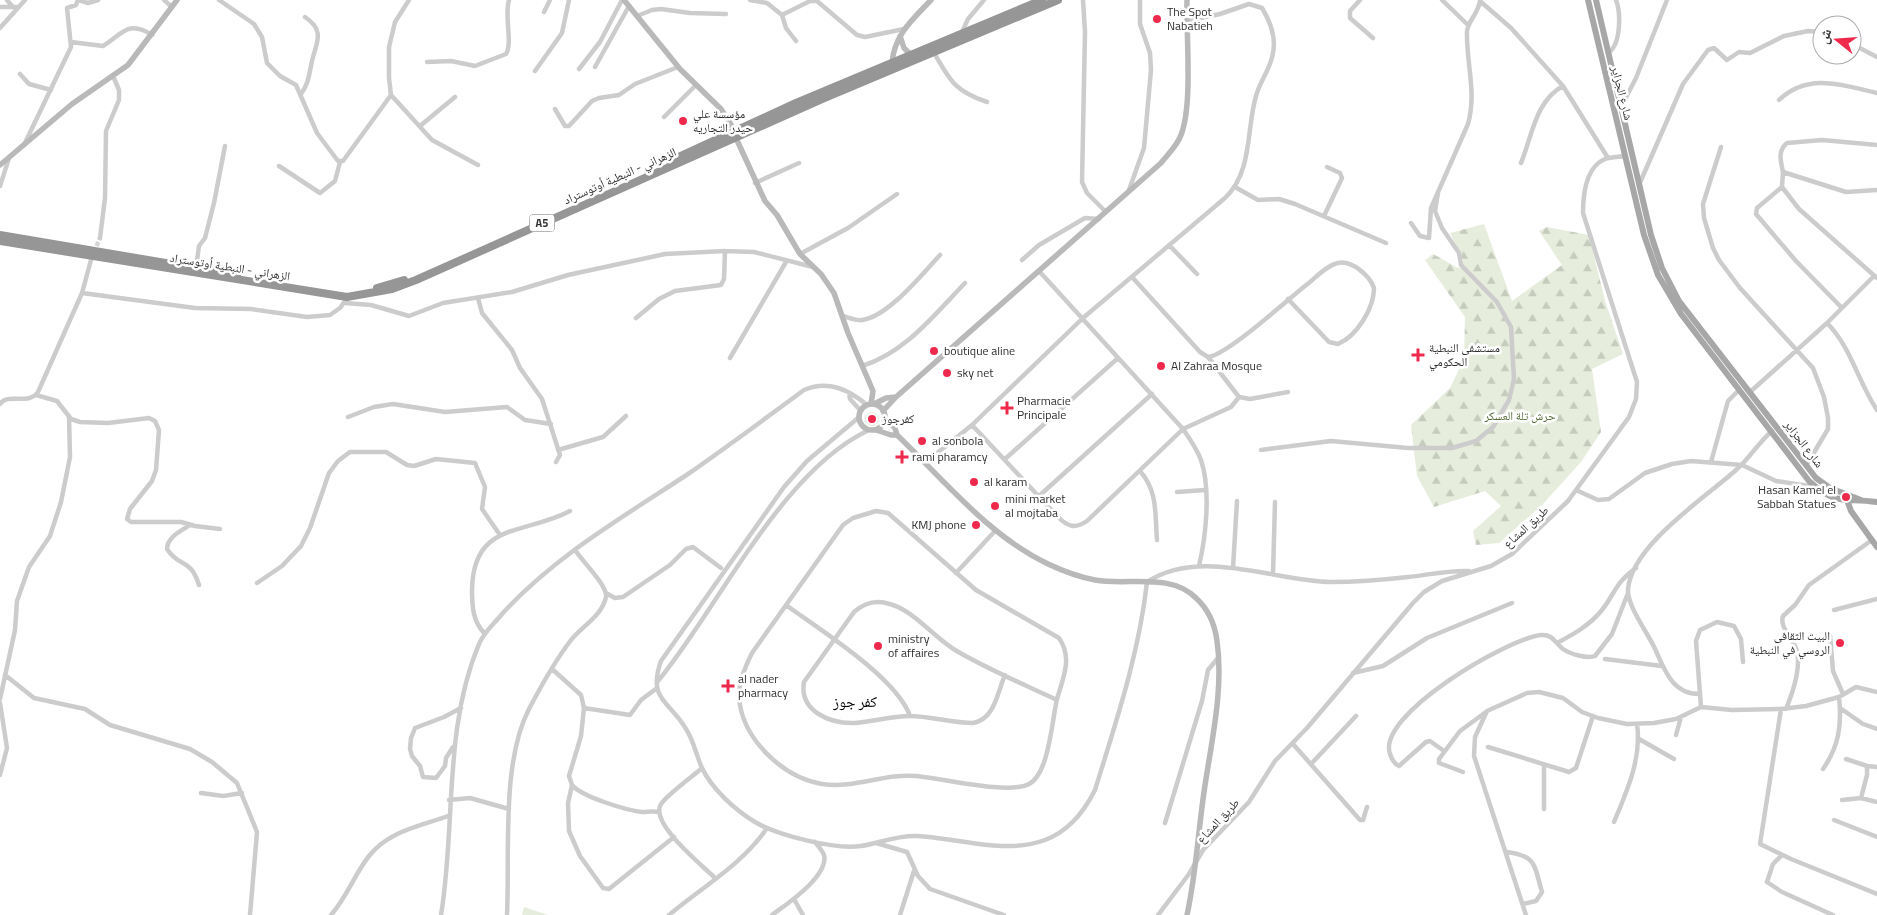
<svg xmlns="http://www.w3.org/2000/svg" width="1877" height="915" viewBox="0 0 1877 915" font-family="'Titillium Web','Noto Naskh Arabic',sans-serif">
	<defs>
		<pattern id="grass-tufts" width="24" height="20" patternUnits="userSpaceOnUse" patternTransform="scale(1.25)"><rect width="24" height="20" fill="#e7eddc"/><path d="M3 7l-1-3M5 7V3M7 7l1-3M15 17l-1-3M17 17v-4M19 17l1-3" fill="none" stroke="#c6ccbd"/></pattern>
		<pattern id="forest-firs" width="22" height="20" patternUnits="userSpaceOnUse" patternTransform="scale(1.25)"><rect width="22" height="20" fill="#e7eddc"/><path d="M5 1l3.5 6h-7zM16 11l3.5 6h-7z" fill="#c6ccbd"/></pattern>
	</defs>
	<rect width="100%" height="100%" fill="#fff"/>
	<path fill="url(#grass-tufts)" d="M865 419a7 7 0 1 1 14 0a7 7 0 1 1-14 0Z"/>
	<path fill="url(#forest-firs)" d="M1484 224 1512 301 1562 265 1539 231 1547 227 1589 235 1605 301 1623 354 1592 369 1601 432 1581 462 1542 505 1499 543 1476 545 1473 531 1501 506 1485 491 1434 507 1417 476 1411 425 1450 388 1464 359 1465 317 1425 260 1433 254 1456 267 1460 268 1463 260 1450 233Z"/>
	<path fill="#e7eddc" d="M524 907 548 915H522Z"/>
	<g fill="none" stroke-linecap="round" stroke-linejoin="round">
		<path stroke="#d5d5d5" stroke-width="4.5" stroke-dasharray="4.5 2" stroke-linecap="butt" d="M94 252 100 238"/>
		<path stroke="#ccc" stroke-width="4.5" d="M7 0 12 6
			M79 0 88 3 98 0
			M164 0 172 7
			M219 0 254 24 262 37 267 63 280 76 296 85 317 133 338 161H343L391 95
			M409 0 395 22 389 47V78L391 95 432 140 478 165
			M750 0 767 3 782 15 810 1H817L857 35 865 37 904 29
			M1083 0 1085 32 1082 182 1087 193 1106 212
			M1360 0 1350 11V18L1373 38
			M1442 0 1468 25
			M1480 1 1511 28 1563 86 1608 158
			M0 7H18
			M544 12 550 0
			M782 15 786 28 796 41
			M637 16 652 10 661 9 690 13 726 14
			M0 28 25 0
			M962 32 968 19 984 0
			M71 42 103 46C122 35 127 19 152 35
			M1852 44 1877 57
			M933 51C950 80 954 91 987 102
			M1608 53C1621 45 1621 13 1616 0
			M427 62 451 61 475 66 506 54C513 43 504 16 509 0
			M595 67 629 6
			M579 69 600 42 622 0
			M535 71 562 33 569 0
			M20 74 29 84 51 90
			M301 94C309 83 309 74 312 61 316 43 326 31 305 17
			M1779 100C1808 72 1843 85 1877 93
			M1621 107 1636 78 1667 0
			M555 109 565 126H569L592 101 599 98 619 95 635 84 678 67
			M664 117 695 86
			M420 126 455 97
			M24 145 71 47 67 8 76 5 78 0
			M1721 147 1703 204 1704 218 1713 248 1719 260 1740 288 1813 368 1824 397 1828 418V429L1806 466
			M1521 163C1532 137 1535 101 1563 86
			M279 166 320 193 335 181 340 162
			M1783 172C1781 162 1777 151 1787 143L1822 140 1877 145
			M755 183 799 163
			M1639 185 1683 84 1708 50 1714 48 1727 60 1739 52 1750 53 1784 36 1808 31 1822 32
			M0 186 9 158
			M1235 187 1258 200 1279 199 1295 204 1386 243
			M1782 187 1757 208 1756 214 1796 261 1842 308
			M1129 190 1144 148 1151 70 1150 53 1140 24V0
			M1877 190 1846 192 1783 172 1782 187 1799 209 1877 278
			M1324 216 1342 178 1340 173 1327 167
			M1411 223 1420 236 1429 238 1431 208 1468 124C1477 92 1466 63 1467 31 1469 19 1479 13 1480 0
			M100 238 105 198 106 131 119 100V90L113 76
			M1169 245 1197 274
			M800 254 848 228 897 194
			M1022 260 1039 245 1085 218 1099 219
			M196 268 199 246 205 238 214 203 225 146
			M1039 271 1183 429C1190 439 1197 449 1201 460 1211 490 1206 536 1199 566
			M1132 277 1200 352 1208 357C1228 355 1290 297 1310 282 1318 275 1328 265 1338 263 1352 260 1370 276 1374 288 1374 308 1357 336 1338 344L1329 342 1288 299
			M82 293 195 308 251 309 307 317 330 315 340 308 345 301
			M478 298 482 313 512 350 520 368 542 399 560 455 556 462
			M345 303 371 305 409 316 443 303 512 292 568 275 665 254 725 251 754 252 813 267
			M843 316C849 318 856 321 862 320 888 317 923 273 940 255
			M636 318 659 299 675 291 721 285 724 279 725 251
			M1827 323C1851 347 1858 382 1877 410
			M1208 357 1239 397 1250 399 1288 392
			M730 358 786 262
			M862 366C906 352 934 315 965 283
			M1750 392 1827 323 1874 276
			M849 393 850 399 860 410
			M36 395 57 401 71 419 80 422 108 423 149 418 155 421 159 430 156 470 152 481 130 509 127 519 131 522H181L195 526 220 529
			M0 404C8 392 28 406 38 392L82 293 91 260
			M348 417 374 407 393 404 445 412 507 407 525 420 551 424
			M858 418 807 461 784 487 661 661C647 700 670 701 686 729 694 741 696 755 702 768 712 789 735 810 755 822 777 835 835 850 861 846 880 843 897 835 917 836 958 838 1004 855 1045 840 1069 831 1084 812 1095 790 1116 722 1139 654 1147 582 1200 547 1274 581 1331 582 1357 582 1382 580 1408 577 1428 575 1448 570 1469 571
			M972 425 1058 517C1068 527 1075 529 1087 521L1183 429 1231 407 1239 397
			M558 450 603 437 626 416
			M1261 450 1331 441 1408 448H1452L1476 441 1493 427 1509 400 1514 379 1511 327 1497 302 1461 265 1459 253 1442 228 1435 211 1438 193
			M1005 459 1118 358
			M926 462 972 425 1083 318 1225 198C1253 171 1246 130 1256 96 1260 81 1271 68 1273 53 1276 38 1270 21 1262 8L1249 4 1220 14 1186 21
			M1711 462 1728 401 1739 390
			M1140 471C1158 491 1155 515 1157 540
			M1576 490 1598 500 1609 499 1645 473 1672 464 1691 461 1742 465 1776 481 1816 487
			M1177 492 1205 490
			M1039 496 1152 394
			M876 511 888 513 976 590 1059 638C1073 658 1063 678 1057 699 1052 720 1049 774 1029 784 1008 795 942 778 916 776 885 773 854 789 822 784 782 777 741 738 739 696 739 681 745 667 752 653L843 525 853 518Z
			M190 525C181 531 167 537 167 549 179 568 190 557 199 585
			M1233 568 1237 501
			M956 573 995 531
			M1273 574 1275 502
			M257 583 282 566 301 546 310 528 329 473 338 461 350 452H386L407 465 414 466 436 459 475 463 485 487 482 509 500 535
			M606 593 615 598 623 597 670 565 686 549 693 547 721 568
			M786 605C820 630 896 677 910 716
			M1834 610 1877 599
			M484 633C473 621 472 607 472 590 473 521 525 535 570 511
			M1830 635 1833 671 1843 694
			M1557 643C1574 634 1590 625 1602 610 1616 592 1615 583 1636 568
			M1605 659 1662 666
			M552 669 581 695 584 708 581 736 569 776 572 785 568 803 569 831 580 856 603 888 609 889 674 837
			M1353 673 1383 666 1427 638 1512 603
			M5 675 34 698 85 709 110 725 190 749 212 762 237 783 257 832 250 915
			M1005 675C997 693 995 719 973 723 952 723 930 716 909 716 891 716 873 722 855 723 830 724 799 711 804 682L854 612C863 604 874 600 886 603 912 608 932 636 955 650 987 669 1023 684 1057 700
			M658 681C719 607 781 471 869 430
			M1699 694C1673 694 1665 671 1656 651 1649 634 1627 607 1628 589 1632 545 1705 498 1736 470 1749 459 1758 443 1772 431
			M0 699 15 630 17 601 29 567 50 536 61 502 70 457 69 416
			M0 703 7 748 0 775
			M1701 707 1696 641 1700 630 1717 622 1734 626 1741 639 1743 662
			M584 708 630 715 641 700 657 688
			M1840 708 1863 724 1877 729
			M1781 709 1760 844 1791 859 1877 894
			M1786 709C1793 692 1801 669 1797 651 1794 639 1779 628 1783 616L1795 605 1809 585 1872 540
			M1676 735 1681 717
			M1639 739 1674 759
			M1293 744 1360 820H1363L1367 807
			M453 747 446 758 445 766 436 778 423 777 420 766 412 756 410 749 411 738 415 728 444 717 461 708
			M1488 747 1569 772 1576 768 1593 716
			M1444 751 1430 741 1426 742 1399 766C1394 764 1392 760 1390 754 1376 715 1507 639 1541 635 1553 634 1555 643 1563 649 1570 654 1587 659 1595 656L1612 634 1628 593
			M1846 759 1867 766
			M1311 764 1356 716
			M1544 765V809
			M702 768C692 777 668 794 661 804 649 823 702 865 715 878
			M1823 769C1839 746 1842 725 1839 697
			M1463 772 1439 763V759L1460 731 1486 712
			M572 785C582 797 626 810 642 812 648 812 653 811 659 812
			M201 793 223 796 242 793
			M1861 798 1867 775V766L1877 767
			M449 800 470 798 509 809
			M1842 800 1861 798 1877 802
			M1834 820 1877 837
			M1614 822C1627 791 1642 758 1637 724
			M1165 823 1202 701 1208 670 1218 658
			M876 843 907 852 918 876 930 889 1004 915
			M1507 852C1537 856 1534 865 1542 892L1536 901 1523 904
			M1782 855 1773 864 1767 882 1782 892 1833 915
			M794 899 803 915
			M331 915C347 897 354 875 369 856 388 831 421 826 448 816
			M441 915C456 825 443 730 479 644 484 632 494 624 502 614 555 556 623 517 688 474 727 447 766 418 804 390 828 380 848 389 867 405
			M507 915C510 854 501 763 529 709 541 686 555 661 571 640 582 626 602 616 606 597 608 586 582 561 575 550
			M669 915C702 887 743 864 767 828
			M772 915C787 904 829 876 824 855 822 850 818 846 815 842
			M900 915 914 871
			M1158 915 1189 874 1203 850 1249 802 1275 761 1307 728 1413 603 1424 592 1442 581 1491 566 1512 554 1568 501 1629 417 1636 399 1637 382 1583 213C1583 195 1586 167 1605 159 1611 157 1619 157 1625 156
			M1526 915 1474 756 1475 737 1487 711 1527 693 1539 692 1563 698 1582 712 1598 718 1627 724 1654 723 1676 719 1701 707 1732 710 1781 709 1806 706 1839 697 1856 687 1877 692"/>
		<path stroke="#b9b9b9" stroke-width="5.5" d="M624 0 680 69 721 109 735 131
			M900 36 904 48 911 55
			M892 63C894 35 913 19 931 0
			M736 138 765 201 777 215 800 254 821 274 834 293 848 333 873 391 871 404
			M0 165 72 104 128 65 177 0
			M859 417a13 13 0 1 1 26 0a13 13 0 1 1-26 0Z
			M874 404 886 398 896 397
			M883 411 896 397 1161 163C1168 154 1177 146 1181 135 1193 104 1186 36 1187 0
			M885 418 895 428 897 435C944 480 989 536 1048 564 1063 571 1079 577 1095 580 1128 586 1170 572 1196 598 1208 609 1215 625 1217 641 1224 690 1211 743 1204 792 1198 833 1196 874 1187 915
			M876 430 891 435H897"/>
		<path stroke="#a7a7a7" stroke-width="6" d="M1588 0 1644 235 1658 275 1681 314 1809 481C1838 507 1843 497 1877 502
			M1596 0 1651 235 1662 268 1679 301 1816 478 1830 488 1861 500
			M1847 500 1851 511 1877 547"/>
		<path stroke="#969696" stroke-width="8" d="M670 161 796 103 1042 0
			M0 235 237 275
			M0 241 347 297 392 289 416 280 822 99 1058 0
			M377 288 404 280"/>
	</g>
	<g fill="#ee294b" stroke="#fff" stroke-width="2">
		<circle cx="1157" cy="19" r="5"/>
		<circle cx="683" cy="121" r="5"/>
		<circle cx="934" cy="351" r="5"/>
		<path d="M1415.5 347.5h5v5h5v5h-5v5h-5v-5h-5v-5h5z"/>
		<circle cx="1161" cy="366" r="5"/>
		<circle cx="947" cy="373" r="5"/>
		<path d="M1004.5 400.5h5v5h5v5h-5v5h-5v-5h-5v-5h5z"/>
		<circle cx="872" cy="419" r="5"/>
		<circle cx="922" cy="441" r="5"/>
		<path d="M899.5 449.5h5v5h5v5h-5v5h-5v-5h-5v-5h5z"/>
		<circle cx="974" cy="482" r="5"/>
		<circle cx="1846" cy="497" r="5"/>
		<circle cx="995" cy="506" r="5"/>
		<circle cx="976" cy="525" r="5"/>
		<circle cx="1840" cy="643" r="5"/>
		<circle cx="878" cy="646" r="5"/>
		<path d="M725.5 678.5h5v5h5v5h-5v5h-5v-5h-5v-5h5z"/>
	</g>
	<g text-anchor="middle" stroke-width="5" stroke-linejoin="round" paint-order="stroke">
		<rect fill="#fff" stroke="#6d6d6d" stroke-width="1" x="529.5" y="214.5" width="25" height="17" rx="4"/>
		<g font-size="11" font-weight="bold" fill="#2f2f2f">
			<text x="542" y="227">A5</text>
		</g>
		<g font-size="12" fill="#2f2f2f" stroke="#fff" text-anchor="start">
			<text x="1167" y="16">The Spot<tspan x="1167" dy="14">Nabatieh</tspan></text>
			<text x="693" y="118">مؤسسة علي<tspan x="693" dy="14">حيدر التجاريه</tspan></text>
			<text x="1429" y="352">مستشفى النبطية<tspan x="1429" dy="14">الحكومي</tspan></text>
			<text x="944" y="355">boutique aline</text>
			<text x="1171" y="370">Al Zahraa Mosque</text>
			<text x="957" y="377">sky net</text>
			<text x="1017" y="405">Pharmacie<tspan x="1017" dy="14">Principale</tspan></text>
			<text x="882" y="423">كفرجوز</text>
			<text x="932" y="445">al sonbola</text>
			<text x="912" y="461">rami pharamcy</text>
			<text x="984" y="486">al karam</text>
			<text x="1836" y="494" text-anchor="end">Hasan Kamel el<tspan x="1836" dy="14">Sabbah Statues</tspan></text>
			<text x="1005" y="503">mini market<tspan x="1005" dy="14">al mojtaba</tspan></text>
			<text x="966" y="529" text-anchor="end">KMJ phone</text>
			<text x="1830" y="640" text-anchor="end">البيت الثقافي<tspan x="1830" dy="14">الروسي في النبطية</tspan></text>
			<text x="888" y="643">ministry<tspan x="888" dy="14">of affaires</tspan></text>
			<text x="738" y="683">al nader<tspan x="738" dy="14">pharmacy</tspan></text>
		</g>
		<g font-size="12" fill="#2f2f2f" stroke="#fff">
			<text transform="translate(1622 93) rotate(76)" y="4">شارع الجزاير</text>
			<text transform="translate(620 176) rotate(-24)" y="4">الزهراني - النبطية أوتوستراد</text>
			<text transform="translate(230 267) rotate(9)" y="4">الزهراني - النبطية أوتوستراد</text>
			<text transform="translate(1804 444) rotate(53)" y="4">شارع الجزاير</text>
			<text transform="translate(1526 527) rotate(-42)" y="4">طريق المشاع</text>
			<text transform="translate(1218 821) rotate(-47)" y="4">طريق المشاع</text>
		</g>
		<g font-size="12" fill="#576d3a" stroke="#fff">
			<text x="1520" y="420">حرش تلة العسكر</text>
		</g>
		<g font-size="15" fill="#000" stroke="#fff">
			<text x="855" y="707">كفر جوز</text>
		</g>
	</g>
	<g transform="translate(1837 40) rotate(287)"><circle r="24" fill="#ffffff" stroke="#acacac"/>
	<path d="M0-4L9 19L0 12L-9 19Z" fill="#ee294b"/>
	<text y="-8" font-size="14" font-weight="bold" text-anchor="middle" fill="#2f2f2f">ش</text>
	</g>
</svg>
